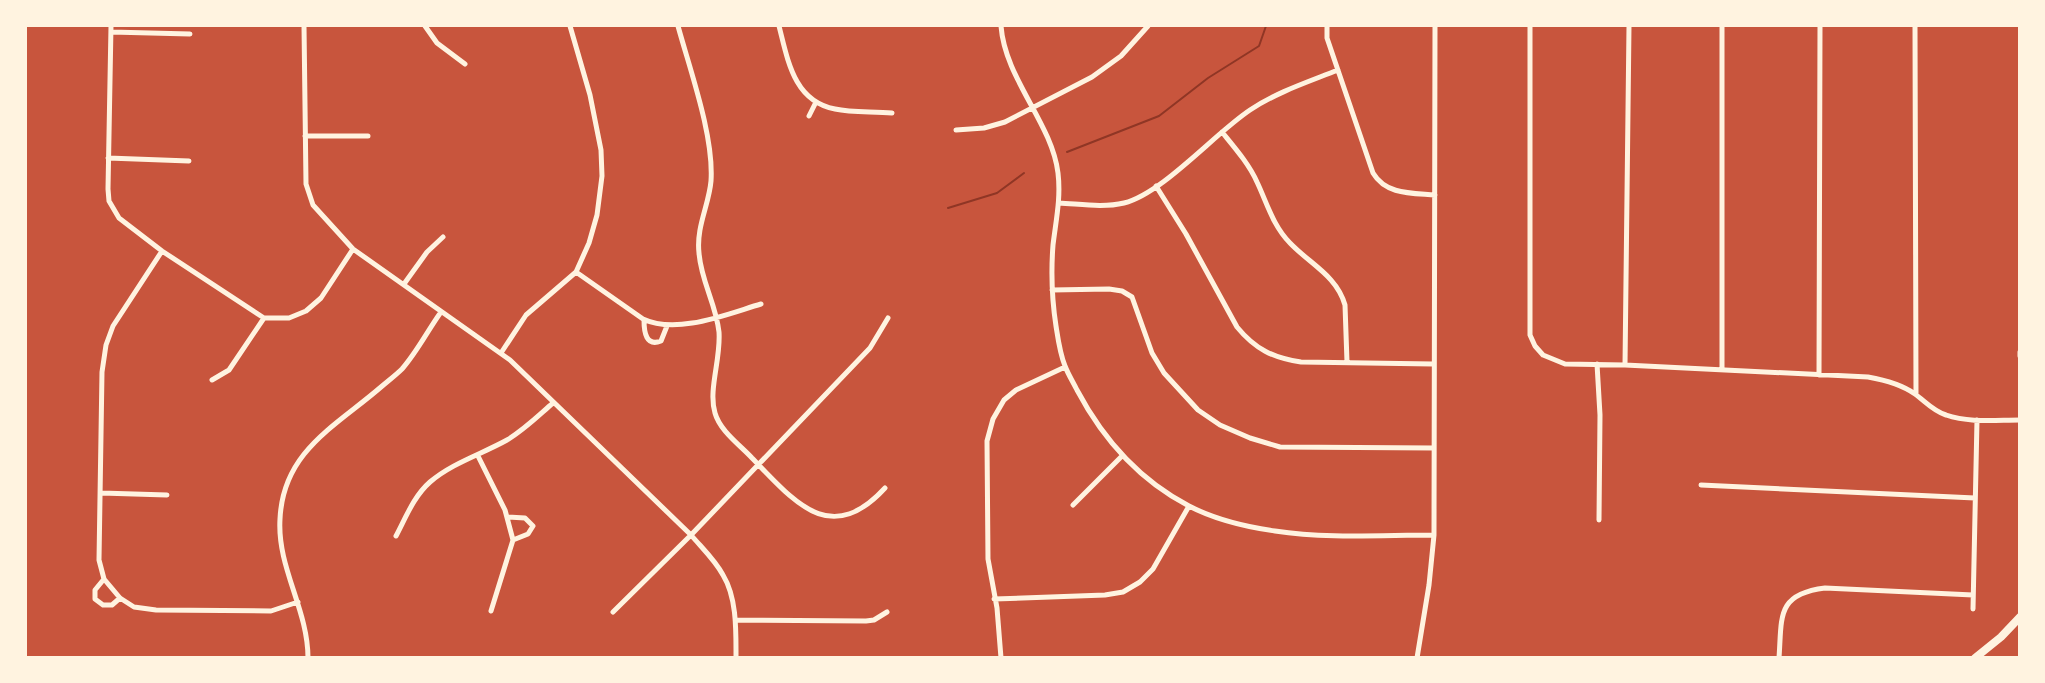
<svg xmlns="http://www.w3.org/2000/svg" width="2045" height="683" viewBox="0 0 2045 683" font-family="'Exo 2',sans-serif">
	<rect width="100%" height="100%" fill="#c8553d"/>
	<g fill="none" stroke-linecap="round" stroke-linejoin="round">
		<path stroke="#8f3625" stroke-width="2" d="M1067 152 1159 116 1208 78 1259 46 1266 26
			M948 208 997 193 1024 173"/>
		<path stroke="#fff3e0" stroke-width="5" d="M111 26 108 189 109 201 119 218 162 251 264 318H289L306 311 321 298 353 249
			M304 26 306 184 313 205 353 249 510 360 691 535C702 548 715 560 723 575 737 598 736 631 736 658
			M425 26 437 43 465 64
			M678 26C690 70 714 136 711 181 709 205 696 227 699 253 701 281 716 304 719 332 721 359 708 390 715 413 720 431 740 445 752 458 794 501 830 548 885 488
			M779 26C788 61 794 101 835 109 853 113 874 111 892 113
			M1001 26C1005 79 1052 123 1058 173 1061 198 1056 220 1053 245 1051 271 1052 300 1056 326 1058 339 1060 354 1065 366 1068 374 1073 382 1077 390 1103 439 1139 480 1189 506 1214 519 1247 527 1275 531 1327 539 1382 535 1434 535
			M1327 26V38L1373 173C1386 195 1412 193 1435 195
			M1530 26V335L1535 346 1543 355 1565 364 1625 365 1868 377C1885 380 1901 384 1915 394 1926 402 1933 411 1946 415 1969 423 1995 420 2020 420
			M1915 26 1916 394
			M111 32 190 34
			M809 116 816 102
			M956 130 984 128 1005 122 1092 77 1121 56 1148 26
			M1222 132C1235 148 1249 164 1257 182 1267 203 1273 226 1290 243 1310 264 1337 276 1345 305L1347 362
			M305 136H368
			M108 158 189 161
			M1156 186 1186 234 1237 327C1255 349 1273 358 1301 362L1433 364
			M1059 203C1080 204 1103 208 1124 203 1163 193 1214 134 1250 110 1277 92 1308 82 1338 70
			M162 251 113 326 106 345 102 372 99 560 104 579 120 598 134 607 156 610 271 611 298 602
			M576 272 643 319C677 335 727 314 761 304
			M404 284 427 252 443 237
			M1052 290 1109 289 1122 291 1132 297 1152 353 1164 373 1198 410 1220 425 1250 438 1280 447 1434 448
			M644 320C644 332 646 347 661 341L667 326
			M2020 352V356
			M501 353 526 315 576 272 589 243 597 215 602 176 601 150 590 95 570 26
			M1597 364 1600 415 1599 520
			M1625 365 1629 26
			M1722 370V26
			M1819 375 1820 26
			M212 380 229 370 264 318
			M478 456 505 510 513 540 491 611
			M1701 485 1975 498
			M101 493 167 495
			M1073 505 1122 456
			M507 517 525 518 533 526 528 534 513 540
			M396 536C406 517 414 496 430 482 452 463 482 454 507 440 524 430 538 416 553 403
			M104 579 95 590V599L103 605H112L120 598
			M994 599 1105 595 1123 592 1140 582 1153 569 1189 506
			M1973 609 1977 420
			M613 612 691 535 870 348 888 318
			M735 620 866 621 874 620 887 612
			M308 658C308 609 277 568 280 519 283 451 336 426 381 387 388 381 396 375 402 369 417 352 428 330 441 312
			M1001 658 997 608 988 559 987 441 993 419 1004 400 1016 390 1065 367
			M1417 658 1429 585 1434 535 1435 26
			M1779 658C1782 617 1776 594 1825 588L1973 595"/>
		<path stroke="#fff3e0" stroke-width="8" d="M1975 658 2001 637 2020 617"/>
	</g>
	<rect width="2045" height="683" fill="none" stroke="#fff3e0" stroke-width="54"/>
</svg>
